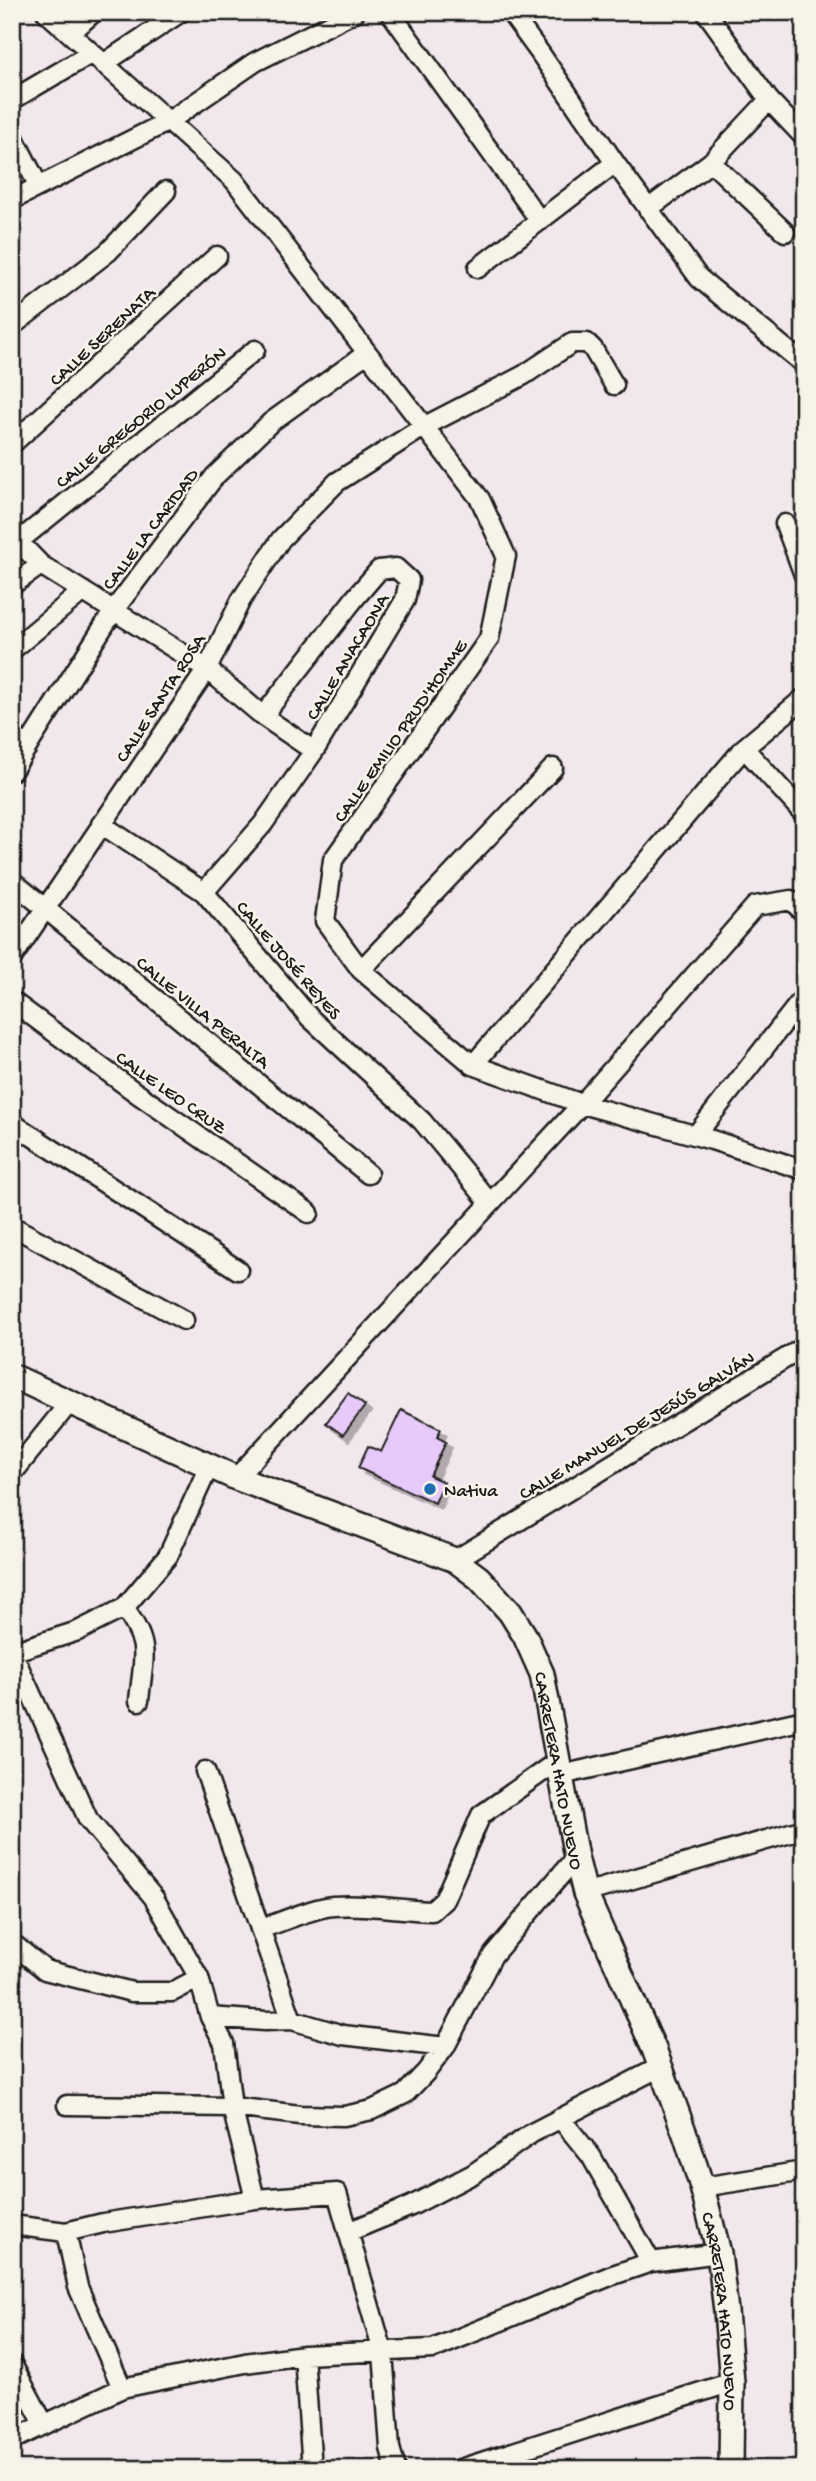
<svg xmlns="http://www.w3.org/2000/svg" width="816" height="2481" viewBox="0 0 816 2481" font-family="'Gochi Hand',sans-serif">
	<defs>
		<filter id="shadow"><feDropShadow dx="6" dy="6" stdDeviation="0" flood-color="#0004"/></filter>
	</defs>
	<rect width="100%" height="100%" fill="#f2e7ed"/>
	<filter id="ink" filterUnits="userSpaceOnUse"><feTurbulence type="fractalNoise" baseFrequency=".0143" numOctaves="2"/><feDisplacementMap in="SourceGraphic" scale="14" xChannelSelector="R" yChannelSelector="G"/><feConvolveMatrix kernelMatrix="1 2 1 2 8 2 1 2 1" color-interpolation-filters="sRGB"/></filter>
	<g filter="url(#ink)">
		<path fill="#e7caf9" stroke="#1c1c1c" stroke-width="2" filter="url(#shadow)" d="M348 1393 365 1406 343 1435 326 1423Z
			M401 1410 441 1429 437 1437 446 1442 430 1476 444 1482 435 1503 358 1468 368 1446 381 1452Z"/>
		<g fill="none" stroke-linecap="round" stroke-linejoin="round">
			<defs>
				<path id="minor" d="M46 12 234 180 480 499 506 556 489 639 333 860 325 921 361 970 473 1065 582 1104 712 1140 804 1170
					M390 12 540 221
					M510 12 540 53 615 163 699 278 804 364
					M706 12 769 100 804 137
					M70 33 94 12
					M103 64 181 12
					M12 100 92 53
					M12 134 38 185
					M711 162 785 232
					M12 200 169 121 255 62 355 12
					M648 209 711 162 769 100
					M478 268 615 163
					M12 326 108 252 166 191
					M12 444 217 256
					M785 524 804 575
					M12 535 41 565 207 669 263 716 314 751
					M19 541 255 350
					M12 585 41 565
					M12 650 83 591
					M12 733 27 748
					M744 748 804 814
					M12 771 114 610 215 476 271 422 367 353
					M101 824 204 892 310 1018 422 1121 490 1203
					M12 881 368 1174
					M204 892 263 824 314 751 405 600 409 580 396 568 379 570 355 598 263 716
					M12 958 207 669 241 600 281 539 337 482 425 426 524 375 572 343H587L593 349 614 385
					M361 970 553 768
					M12 1001 135 1092 309 1213
					M473 1065 744 748 804 698
					M12 1123 238 1270
					M696 1135 804 997
					M12 1226 184 1320
					M210 1464 168 1556 124 1608 78 1631 12 1652 88 1819 154 1898 199 1978 210 2017 224 2043 232 2107 255 2199
					M12 1474 70 1402
					M236 1478 582 1104 755 906 791 900 804 913
					M455 1560 804 1347
					M124 1608C152 1646 143 1657 139 1701
					M205 1771 292 2020
					M561 1775 804 1720
					M585 1893 804 1829
					M260 1929C282 1922 311 1908 333 1906 366 1903 399 1910 432 1911L444 1900 481 1815 559 1760
					M12 1943 45 1970 132 1992H172L199 1978
					M210 2017 265 2021 292 2020 343 2035 445 2047
					M67 2105 232 2107 300 2115 344 2116 372 2110 405 2094 426 2072 445 2047 493 1955 576 1857
					M560 2118 591 2156 651 2262
					M702 2187 804 2171
					M12 2225 66 2232 103 2223 255 2199 337 2193 383 2352 390 2448 396 2469
					M66 2232 78 2287 122 2388
					M348 2232 411 2206 473 2174 532 2133 660 2067
					M304 2355 312 2469
					M12 2364 44 2424
					M12 2440 122 2388 245 2363 304 2355 433 2349 610 2276 651 2262 719 2253
					M460 2469 732 2382"/>
				<g id="major">
					<path id="s1" d="M12 1376 236 1478 455 1560 479 1578 510 1612 525 1636 542 1674 576 1857 585 1893 654 2049 686 2137 702 2187 719 2253 726 2311 732 2382 731 2469"/>
				</g>
			</defs>
			<use href="#minor" stroke="#1c1c1c" stroke-width="23"/>
			<use href="#major" stroke="#1c1c1c" stroke-width="28"/>
			<use href="#minor" stroke="#f7f3e8" stroke-width="18"/>
			<use href="#major" stroke="#f7f3e8" stroke-width="23"/>
		</g>
	</g>
	<circle fill="#1f6fb2" stroke="#f7f3e8" stroke-width="2.5" cx="430" cy="1489" r="7"/>
	<g text-anchor="middle" stroke-width="5" stroke-linejoin="round" paint-order="stroke">
		<g font-size="19" fill="#1c1c1c" stroke="#f7f3e8">
			<text transform="translate(101 335) rotate(-43)" y="7">CALLE SERENATA</text>
			<text transform="translate(140 416) rotate(-39)" y="7">CALLE GREGORIO LUPERÓN</text>
			<text transform="translate(149 528) rotate(-53)" y="7">CALLE LA CARIDAD</text>
			<text transform="translate(346 656) rotate(-59)" y="7">CALLE ANACAONA</text>
			<text transform="translate(159 697) rotate(-57)" y="7">CALLE SANTA ROSA</text>
			<text transform="translate(399 730) rotate(-55)" y="7">CALLE EMILIO PRUD'HOMME</text>
			<text transform="translate(290 959) rotate(49)" y="7">CALLE JOSÉ REYES</text>
			<text transform="translate(204 1011) rotate(39)" y="7">CALLE VILLA PERALTA</text>
			<text transform="translate(172 1091) rotate(35)" y="7">CALLE LEO CRUZ</text>
			<text transform="translate(636 1424) rotate(-31)" y="7">CALLE MANUEL DE JESÚS GALVÁN</text>
			<text dy="7" stroke="none"><textPath href="#s1" startOffset="724">CARRETERA HATO NUEVO</textPath></text>
			<text dy="7" stroke="none"><textPath href="#s1" startOffset="1292">CARRETERA HATO NUEVO</textPath></text>
		</g>
		<g font-size="19" fill="#1c1c1c" stroke="#f7f3e8" text-anchor="start">
			<text x="444" y="1496">Nativa</text>
		</g>
	</g>
	<rect width="816" height="2481" fill="none" stroke="#f7f3e8" stroke-width="42"/>
	<rect x="21" y="21" width="774" height="2439" fill="none" stroke="#1c1c1c" stroke-width="2.5" filter="url(#ink)"/>
</svg>
